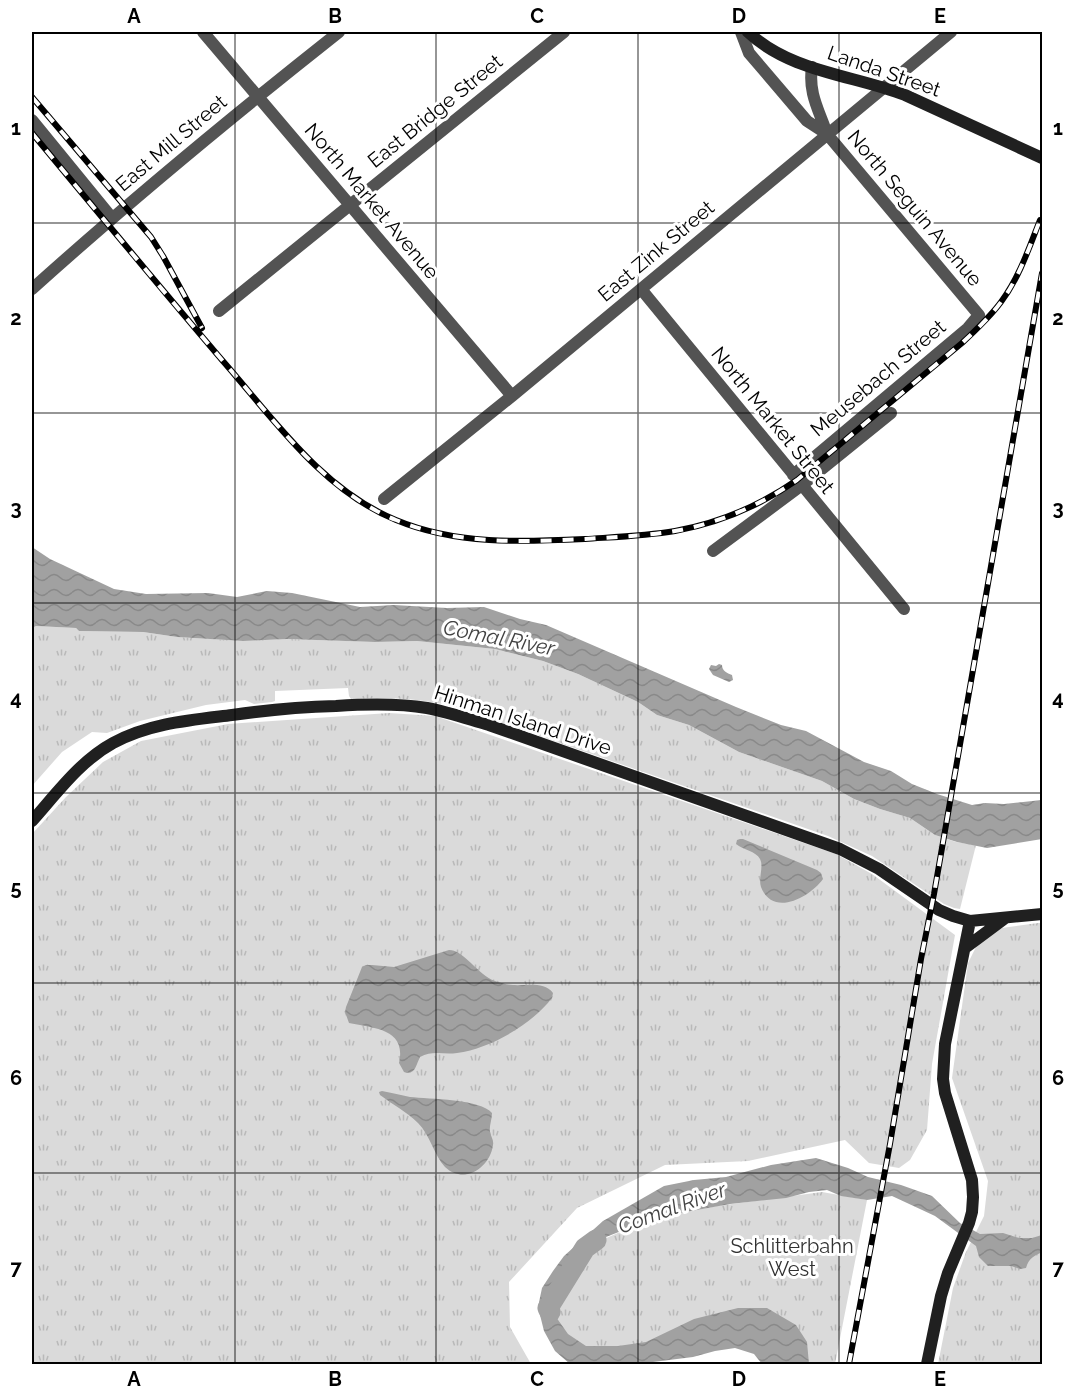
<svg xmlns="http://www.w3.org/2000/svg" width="1074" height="1396" viewBox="0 0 1074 1396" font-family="Raleway,sans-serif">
	<defs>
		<pattern id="grass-tufts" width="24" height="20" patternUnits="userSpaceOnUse" patternTransform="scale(1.5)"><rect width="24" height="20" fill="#dadada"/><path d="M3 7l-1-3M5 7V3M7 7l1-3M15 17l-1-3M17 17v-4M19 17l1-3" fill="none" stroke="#b9b9b9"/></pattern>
		<pattern id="water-waves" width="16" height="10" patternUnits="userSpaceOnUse" patternTransform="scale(1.5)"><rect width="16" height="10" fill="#a1a1a1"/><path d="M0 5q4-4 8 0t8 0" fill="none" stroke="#898989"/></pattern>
	</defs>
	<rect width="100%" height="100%" fill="#fff"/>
	<path fill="url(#grass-tufts)" d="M36 626 76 628 79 631 143 632 177 637 243 641 287 639 375 642 417 641 495 649 543 661 578 674 638 702 657 715 689 725 739 752 822 781 854 799 880 809 910 818 935 835 956 842 976 845 960 909 954 908 944 904 872 856 828 836 456 707C421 698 387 697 351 699L349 696 348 688 275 691V701L272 702 254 704 245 700 206 705 140 721 107 733 92 732 62 752 32 786V628Z
		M389 713 435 716 836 854 872 874 955 935 932 1064 927 1130 910 1160 899 1168 869 1163 845 1140 748 1161 665 1165 577 1208 509 1282 510 1327 531 1364H32V834L66 797 103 762 141 741 228 724Z
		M1038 923H1042V1364H938L953 1288 966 1252 984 1216 988 1181 952 1078 968 963 979 941 1002 928Z
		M822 1192 867 1200 835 1364H802L798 1334 581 1353 554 1324V1304L564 1282 582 1257 602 1240 647 1220 717 1206Z"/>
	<path fill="url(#water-waves)" d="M32 547 50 559 114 589 146 594 208 593 237 597 267 591 292 593 360 607 394 605 447 608 484 607 520 619 546 625 736 707 781 725 806 731 864 762 891 771 912 784 937 794 972 805 985 803 1004 804 1042 800V839L987 848 957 842 935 835 910 818 880 809 854 799 822 781 739 752 689 725 657 715 638 702 578 674 543 661 495 649 417 641 375 642 287 639 243 641 177 637 143 632 79 631 76 628 36 626 32 628Z
		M719 664 722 665C722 671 727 673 732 675L733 680 729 682 713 675 709 669 711 665 716 666Z
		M740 839H743L817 870 821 873 823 879C810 897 773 918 761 887 758 878 764 867 760 859 756 851 743 850 736 844L737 840Z
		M449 950C464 950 478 975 495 981 501 983 507 985 513 985 526 986 544 981 553 993L552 998C531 1025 491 1048 457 1053 443 1055 433 1050 420 1057 416 1065 415 1076 404 1072L399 1063C407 1028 372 1028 349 1023L345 1012 346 1007 362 967 366 965H372L394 967Z
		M382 1091C392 1093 401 1095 410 1097 429 1099 481 1099 492 1113 492 1120 489 1126 490 1132 491 1137 494 1140 493 1145 490 1168 464 1185 445 1167 434 1155 430 1135 418 1123 407 1112 392 1104 380 1095L379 1092Z
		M816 1158 848 1168 868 1177 901 1185 932 1196 960 1223 980 1234 1003 1233 1019 1238H1032L1042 1235V1252C1034 1256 1029 1258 1026 1268L1020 1269 1011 1266H988L979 1257 976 1246 935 1216 892 1196 867 1200 841 1196 827 1190 809 1192 786 1198 730 1204 686 1212 634 1226 606 1237 566 1270 554 1304 556 1317 568 1334 586 1346H618L646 1342 694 1319 738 1308H767L796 1325 807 1342 809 1364H762L754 1354 735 1348 715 1351 693 1357 637 1364H570L555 1351 544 1331 538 1307 542 1288 553 1271 564 1256 603 1221 664 1186 694 1180 726 1177 771 1165Z"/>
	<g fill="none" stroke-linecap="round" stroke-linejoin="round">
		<path stroke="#a1a1a1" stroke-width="21" d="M550 1312 548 1308 585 1248 596 1240"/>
		<path stroke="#535353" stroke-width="12" d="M203 32 512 396
			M741 32 749 53 807 121 827 134 979 315 968 328 793 475
			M812 67C808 93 819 110 827 134
			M32 120 112 218
			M32 289C131 200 234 115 339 32
			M641 289 904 609
			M219 311 564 32
			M384 499 512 396 951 32
			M713 551 802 485 891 413"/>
		<path stroke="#202020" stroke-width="12" d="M748 32C790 72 853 75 905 95L1042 158
			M32 821C57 793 80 761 113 743 150 723 191 720 232 715 267 710 301 707 336 706 367 704 397 703 427 708 448 712 468 719 489 725L840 849 879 869 939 910 953 916 970 921
			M965 948 1004 919
			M927 1364 941 1296 948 1273 969 1223 972 1212 973 1197 972 1180 945 1093 943 1079 945 1044 970 921 1042 914"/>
		<defs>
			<path id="rail" d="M32 97 151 237 163 256 202 328
				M32 133C95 209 158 285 222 360 273 418 322 490 396 520 456 545 521 542 585 539 615 537 645 536 675 531 719 523 761 505 797 480L962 343C976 330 990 317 1001 302 1019 278 1029 248 1040 220
				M849 1364 890 1144 921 959 934 894 1042 273"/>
		</defs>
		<use href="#rail" stroke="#000" stroke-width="6"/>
		<use href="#rail" stroke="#fff" stroke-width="4" stroke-dasharray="11" stroke-linecap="butt"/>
	</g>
	<path fill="none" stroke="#000" stroke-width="1.5" stroke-opacity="0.55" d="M235 32V1364M436 32V1364M638 32V1364M839 32V1364M32 223H1042M32 413H1042M32 603H1042M32 793H1042M32 983H1042M32 1173H1042"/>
	<g text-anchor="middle" stroke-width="6" stroke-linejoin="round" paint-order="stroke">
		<g font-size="20" fill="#000" stroke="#fff">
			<text transform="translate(884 71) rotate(19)" y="7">Landa Street</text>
			<text transform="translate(435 111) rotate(-39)" y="7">East Bridge Street</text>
			<text transform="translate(171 143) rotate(-40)" y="7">East Mill Street</text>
			<text transform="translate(372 201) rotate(50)" y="7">North Market Avenue</text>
			<text transform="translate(915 208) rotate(50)" y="7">North Seguin Avenue</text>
			<text transform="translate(656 251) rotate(-40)" y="7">East Zink Street</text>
			<text transform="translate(878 378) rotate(-40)" y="7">Meusebach Street</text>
			<text transform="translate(773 420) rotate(51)" y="7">North Market Street</text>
			<text transform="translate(523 720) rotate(18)" y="7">Hinman Island Drive</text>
		</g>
		<g font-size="20" fill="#313131" stroke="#fff">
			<text x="792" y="1253">Schlitterbahn<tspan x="792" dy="23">West</tspan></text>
		</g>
		<g font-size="21" font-style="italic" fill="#424242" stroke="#fff">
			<text transform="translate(499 638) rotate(11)" y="7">Comal River</text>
			<text transform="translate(672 1208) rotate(-20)" y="7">Comal River</text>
		</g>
	</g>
	<rect width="1074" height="1396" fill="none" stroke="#ffffff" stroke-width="66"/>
	<rect x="33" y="33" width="1008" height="1330" fill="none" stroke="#000" stroke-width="2"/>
	<g font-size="20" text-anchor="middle" font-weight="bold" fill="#000">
		<text x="134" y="23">A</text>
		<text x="335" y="23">B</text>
		<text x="537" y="23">C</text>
		<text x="739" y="23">D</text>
		<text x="940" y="23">E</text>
		<text x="16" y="135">1</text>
		<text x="1058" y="135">1</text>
		<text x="16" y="325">2</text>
		<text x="1058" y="325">2</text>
		<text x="16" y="515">3</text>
		<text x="1058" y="515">3</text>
		<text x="16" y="705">4</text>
		<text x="1058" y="705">4</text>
		<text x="16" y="895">5</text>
		<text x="1058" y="895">5</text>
		<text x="16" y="1085">6</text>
		<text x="1058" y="1085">6</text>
		<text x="16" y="1275">7</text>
		<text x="1058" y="1275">7</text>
		<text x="134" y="1386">A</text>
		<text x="335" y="1386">B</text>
		<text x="537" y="1386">C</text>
		<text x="739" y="1386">D</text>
		<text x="940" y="1386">E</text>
	</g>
</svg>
